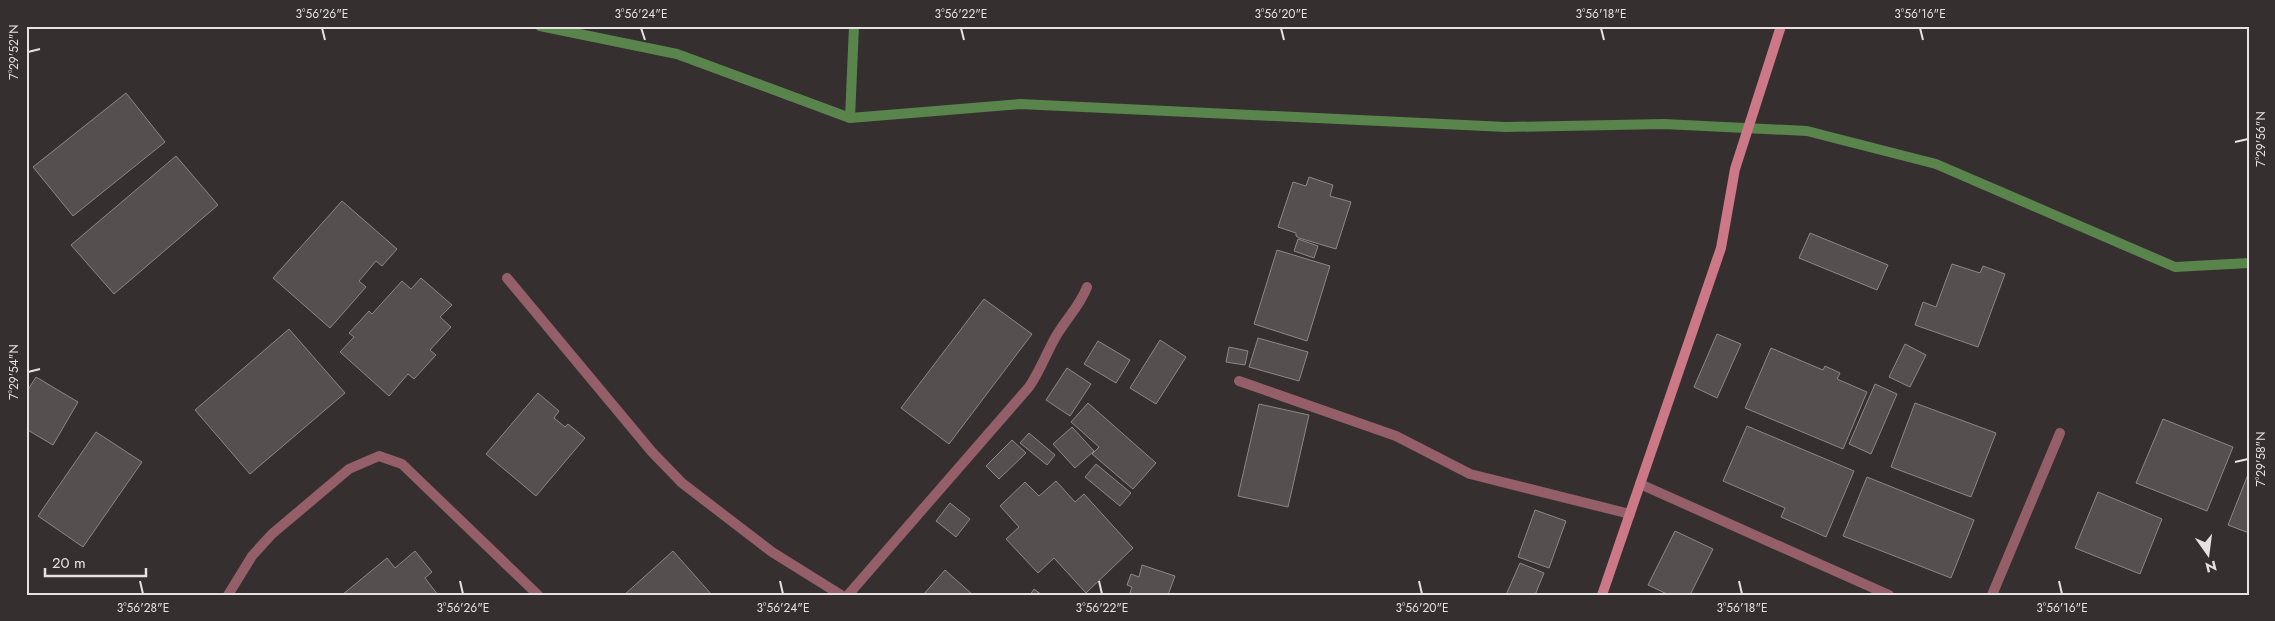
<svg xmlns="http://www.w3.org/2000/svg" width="2275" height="621" viewBox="0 0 2275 621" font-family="Jost,sans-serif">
	<rect width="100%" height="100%" fill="#352f30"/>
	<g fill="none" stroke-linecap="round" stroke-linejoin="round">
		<path stroke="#59844c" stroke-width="10" d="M540 26 677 54 850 118 1020 104 1506 127 1664 124 1807 131 1936 164 2175 267 2249 263
			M850 118 854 26"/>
	</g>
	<path fill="#564f50" stroke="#8e8788" d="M126 93 165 142 73 216 33 167Z
		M176 156 218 205 114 294 71 245Z
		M1309 177 1333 185 1330 196 1351 202 1336 249 1299 238 1296 236V233L1278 227 1293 182 1306 186Z
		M342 201 397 249 382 266 376 261 359 281 366 287 330 328 273 278Z
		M1810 233 1888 265 1877 290 1799 258Z
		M1298 239 1318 246 1314 258 1294 251Z
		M1277 250 1330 266 1307 341 1254 324Z
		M1952 264 1980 273 1983 266 2005 274 1978 347 1915 325 1923 302 1936 307Z
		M421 278 452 305 440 317 451 327 430 350 436 355 414 379 408 374 389 396 340 352 354 337 349 333 369 311 372 314 402 281 411 289Z
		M984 299 1032 334 949 444 901 408Z
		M289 329 345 393 250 474 195 410Z
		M1717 334 1741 344 1717 398 1694 387Z
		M1258 338 1308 352 1299 381 1249 367Z
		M1160 340 1186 357 1156 404 1130 388Z
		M1098 341 1130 360 1116 383 1084 364Z
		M1905 344 1926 355 1910 387 1889 377Z
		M1229 347 1248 351 1245 365 1226 362Z
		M1771 348 1823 370 1825 366 1840 373 1837 379 1867 392 1843 449 1745 408Z
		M1067 368 1091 384 1070 416 1046 400Z
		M36 377 78 402 53 445 26 429V393Z
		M1875 384 1897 394 1871 454 1849 444Z
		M538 393 559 411 554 418 565 427 568 424 585 438 536 496 486 454Z
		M1088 403 1156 463 1133 489 1092 454 1099 447 1071 422Z
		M1915 403 1996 433 1971 497 1891 467Z
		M1259 404 1309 415 1288 507 1238 496Z
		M2163 419 2233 447 2207 511 2136 483Z
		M1747 426 1854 471 1826 537 1781 517 1785 508 1723 481Z
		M1072 427 1094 451 1075 468 1053 444Z
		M96 432 142 462 83 547 38 516Z
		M1029 433 1055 455 1047 465 1020 443Z
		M1012 440 1026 453 999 479 986 466Z
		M1096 464 1131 493 1120 506 1085 477Z
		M2249 472V533L2228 525Z
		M1867 477 1974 520 1951 578 1843 536Z
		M1056 481 1075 502 1084 494 1133 548 1086 593 1054 558 1038 573 1006 539 1019 527 1000 506 1025 482 1039 496Z
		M2098 492 2162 519 2140 574 2075 548Z
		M950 503 970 519 956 537 936 521Z
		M1535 510 1566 521 1549 568 1518 557Z
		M1675 531 1713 549 1690 595H1669L1648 585Z
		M415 551 432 572 425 578 438 595H342L387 558 395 568Z
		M673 551 712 595H624Z
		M1520 563 1544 573 1535 595H1506Z
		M1142 565 1175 576 1168 595H1129L1132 587 1127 585 1131 574 1139 577Z
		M945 570 973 595H923Z
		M1034 589 1042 595H1030Z"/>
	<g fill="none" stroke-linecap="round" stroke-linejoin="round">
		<path stroke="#945f68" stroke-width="10" d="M507 278 652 452 682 483 772 552 841 595
			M1239 381 1396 436 1470 474 1630 514
			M1640 484 1889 595
			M228 595 252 556 272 534 349 469 379 456 402 464 538 595
			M848 595 1029 387C1040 371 1046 354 1055 338 1065 320 1080 306 1087 287
			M1992 595 2060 433"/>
		<path stroke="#cc7886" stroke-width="10" d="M1602 595 1721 248 1735 169 1781 26"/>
	</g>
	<path fill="none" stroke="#e6e2e3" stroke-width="2" d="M322 28 325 40M641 28 645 40M961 28 964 40M1281 28 1284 40M1601 28 1604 40M1920 28 1923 40M28 52 40 49M2235 142 2248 139M28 372 40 369M2235 462 2248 459M140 581 143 594M460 581 463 594M780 581 783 594M1099 581 1102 594M1419 581 1422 594M1739 581 1742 594M2059 581 2062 594"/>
	<rect width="2275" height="621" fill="none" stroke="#352f30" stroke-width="55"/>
	<g transform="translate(2208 554) rotate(166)" stroke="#352f30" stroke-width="4" paint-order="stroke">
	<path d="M0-4L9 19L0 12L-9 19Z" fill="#e6e2e3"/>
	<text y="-8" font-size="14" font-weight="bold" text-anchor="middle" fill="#e6e2e3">N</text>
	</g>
	<path d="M45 568v8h101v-8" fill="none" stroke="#e6e2e3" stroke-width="2.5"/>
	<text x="52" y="568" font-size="15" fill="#e6e2e3" stroke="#352f30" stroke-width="4" paint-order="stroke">20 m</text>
	<rect x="28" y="28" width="2220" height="566" fill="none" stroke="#e6e2e3" stroke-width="2"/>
	<g font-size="12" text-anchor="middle" fill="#e6e2e3">
		<text x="322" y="18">3°56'26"E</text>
		<text x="641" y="18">3°56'24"E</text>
		<text x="961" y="18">3°56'22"E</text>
		<text x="1281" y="18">3°56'20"E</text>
		<text x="1601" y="18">3°56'18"E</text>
		<text x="1920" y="18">3°56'16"E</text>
		<text transform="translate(14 52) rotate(-90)" y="4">7°29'52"N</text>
		<text transform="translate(2261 139) rotate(-90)" y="4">7°29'56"N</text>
		<text transform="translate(14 372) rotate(-90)" y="4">7°29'54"N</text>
		<text transform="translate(2261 459) rotate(-90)" y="4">7°29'58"N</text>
		<text x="143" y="612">3°56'28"E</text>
		<text x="463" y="612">3°56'26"E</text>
		<text x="783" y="612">3°56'24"E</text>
		<text x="1102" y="612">3°56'22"E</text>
		<text x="1422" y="612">3°56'20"E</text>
		<text x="1742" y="612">3°56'18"E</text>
		<text x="2062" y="612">3°56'16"E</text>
	</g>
</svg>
